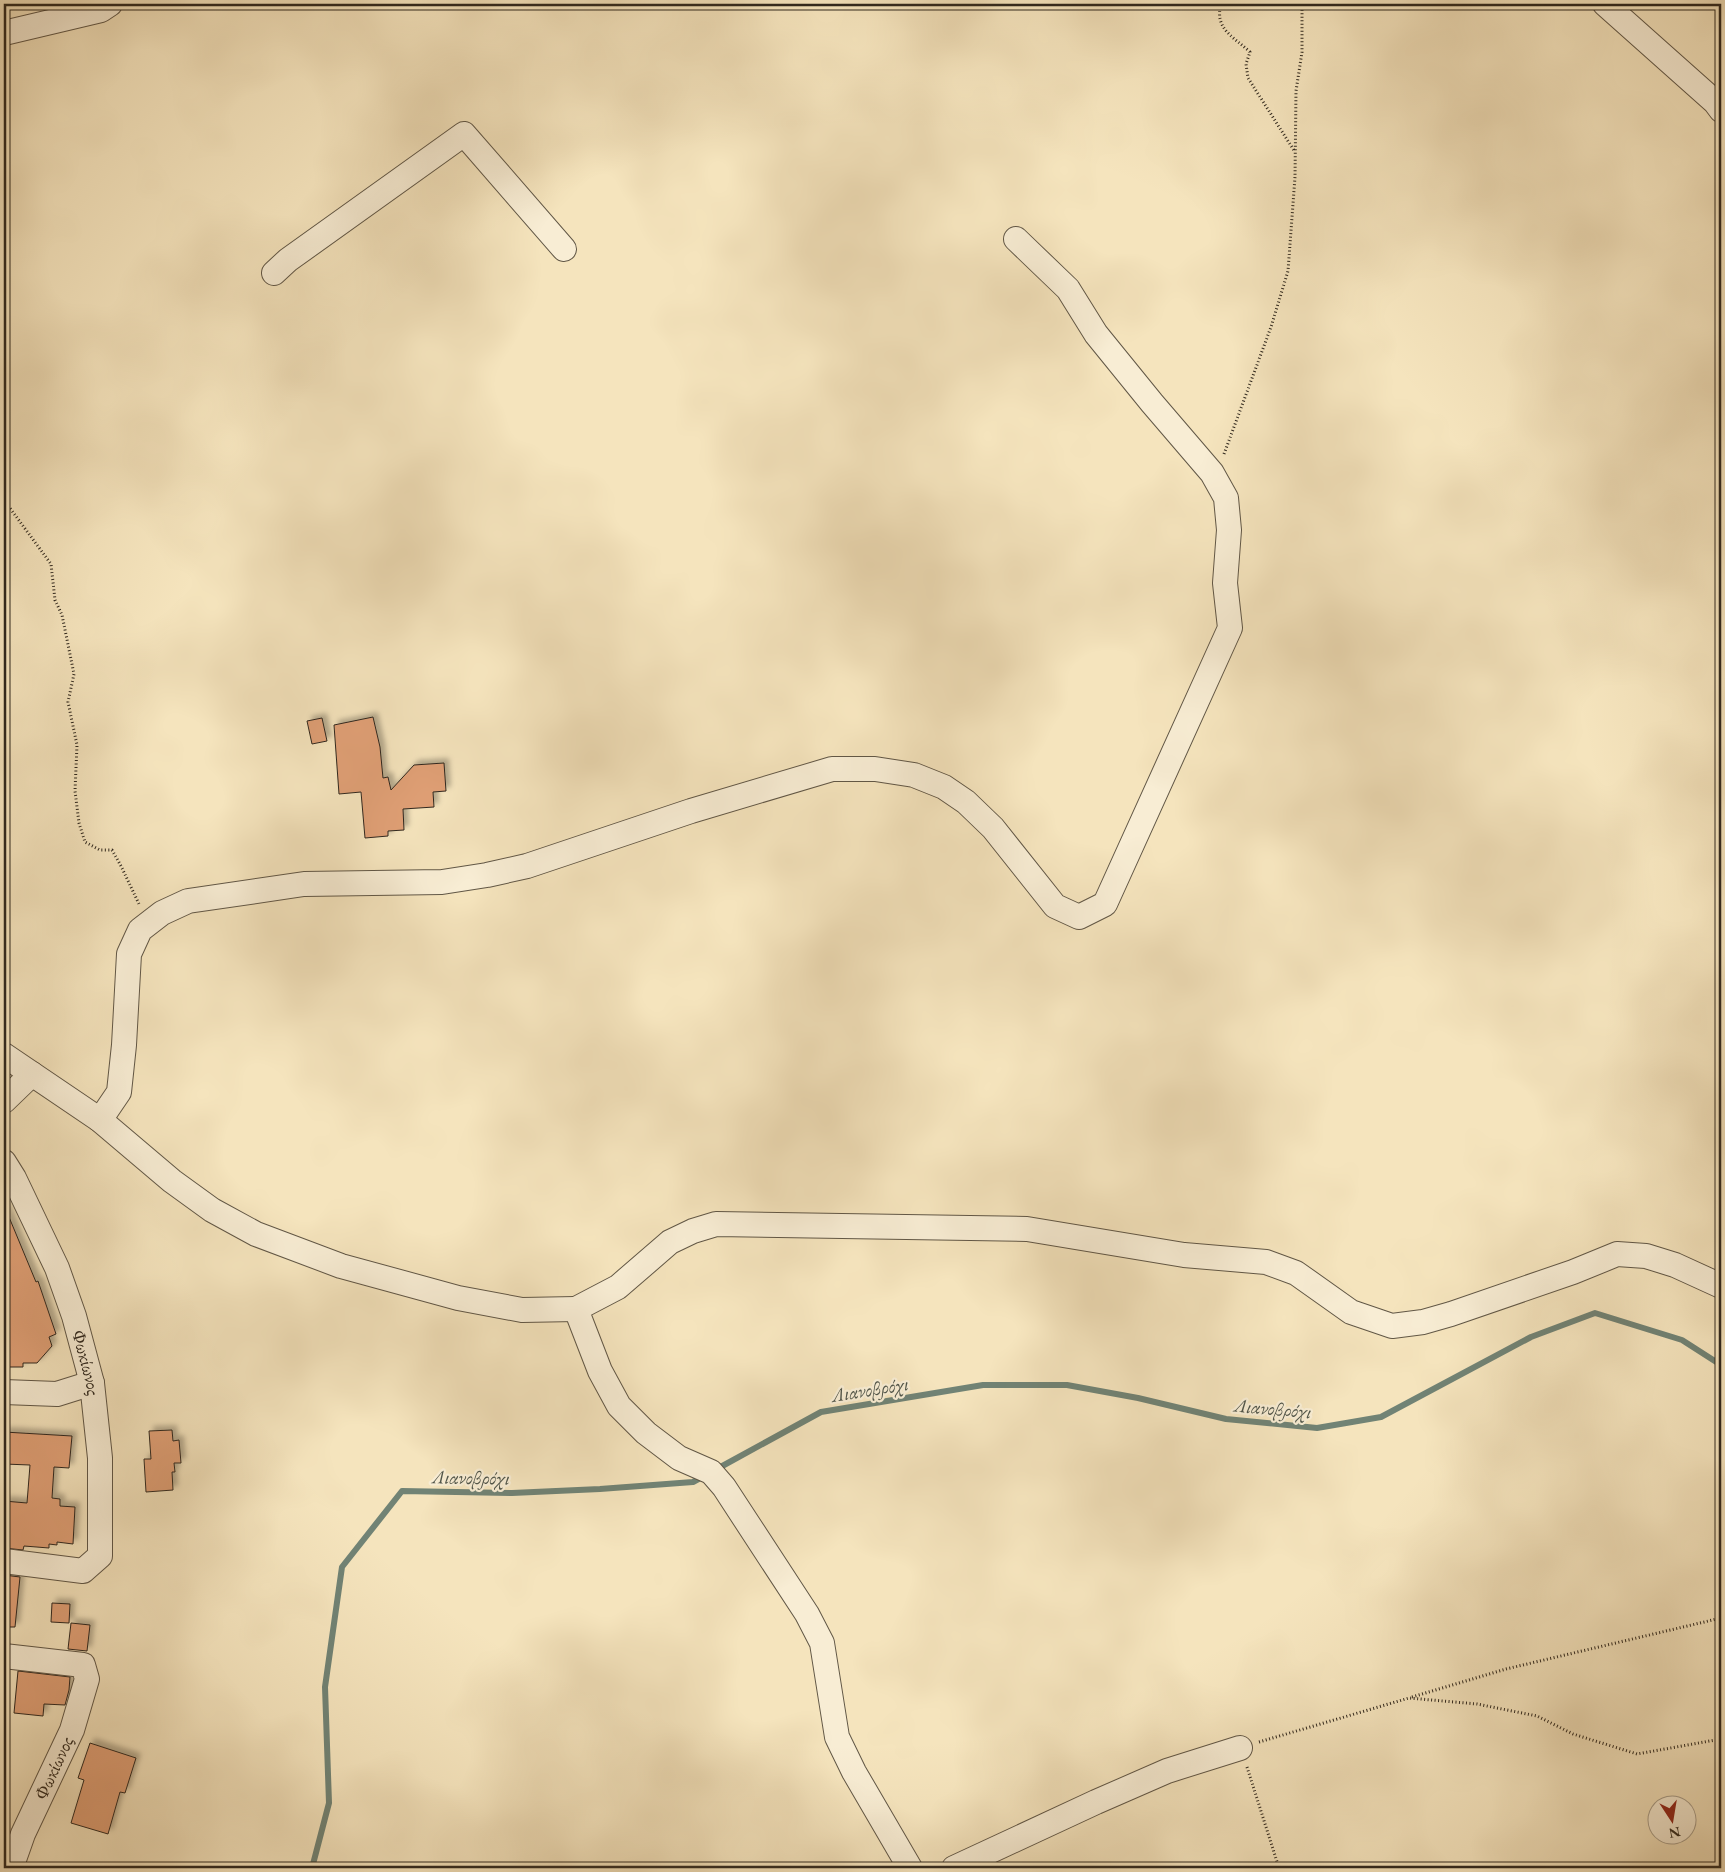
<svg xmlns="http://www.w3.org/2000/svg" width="1725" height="1872" viewBox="0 0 1725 1872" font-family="'EB Garamond',serif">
	<defs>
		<filter id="shadow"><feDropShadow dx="4.5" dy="-4.5" stdDeviation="2.5" flood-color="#0004"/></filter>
	</defs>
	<rect width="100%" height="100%" fill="#f5e4bd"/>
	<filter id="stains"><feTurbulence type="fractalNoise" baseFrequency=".004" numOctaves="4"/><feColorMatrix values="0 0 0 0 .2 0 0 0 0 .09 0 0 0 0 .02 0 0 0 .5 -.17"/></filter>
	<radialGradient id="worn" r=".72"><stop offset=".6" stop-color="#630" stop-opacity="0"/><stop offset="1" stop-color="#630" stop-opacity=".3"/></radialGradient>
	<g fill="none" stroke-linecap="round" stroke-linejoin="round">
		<path stroke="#718375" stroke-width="6" d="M715 1470 821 1412 983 1385H1067L1138 1398 1226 1419 1317 1428 1381 1417 1531 1337 1595 1313 1682 1340 1721 1365
			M312 1868 329 1803 325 1687 342 1567 402 1491 512 1493 600 1489 693 1482 704 1476"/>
	</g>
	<path fill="#df9f75" stroke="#30281e" filter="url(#shadow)" d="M373 717 380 747 383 778 388 777 391 790 414 765 444 763 446 791 433 792 434 807 403 809 404 830 388 831V836L365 838 361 792 339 794 334 725Z
		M322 718 327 741 312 744 307 721Z
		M4 1205 36 1282 38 1281 56 1334 49 1337 52 1346 37 1363H23V1367H4Z
		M172 1430 173 1441 179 1440 181 1463H174L175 1472H172L173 1490 146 1492 144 1459H151L149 1431Z
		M4 1432 72 1436 69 1468 54 1467 52 1498 60 1499V1506L75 1507 73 1544 57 1542V1545L49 1544V1548L24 1546 23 1550 4 1548V1501L27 1503 30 1465 4 1464Z
		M4 1575 20 1577 15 1627H4Z
		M52 1603 70 1604 69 1623 51 1622Z
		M71 1623 90 1625 87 1651 68 1649Z
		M18 1671 70 1677 69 1690 65 1705 44 1704 43 1716 14 1713Z
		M90 1743 136 1758 125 1793 120 1792 108 1834 71 1823 84 1780 78 1778Z"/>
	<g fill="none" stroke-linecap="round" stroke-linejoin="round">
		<defs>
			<g id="minor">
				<path d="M1605 4 1715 102 1721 110"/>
				<path d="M4 33 101 10 110 4"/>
				<path d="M274 273 288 260 464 134 564 249"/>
				<path d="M4 1055 100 1120 172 1181 212 1210 256 1234 341 1266 458 1298 522 1310 576 1309"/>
				<path d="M4 1101 32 1074"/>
				<path d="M100 1120 119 1092 124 1045 129 954 140 930 162 913 188 901 304 884 442 882 487 875 527 866 691 811 832 769H875L914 775 944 787 966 802 993 828 1055 906 1079 917 1105 904 1230 628 1225 583 1229 530 1226 498 1212 473 1152 403 1096 334 1068 289 1016 239"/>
				<path id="s1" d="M4 1162 14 1178 57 1268 74 1316 92 1383 100 1458V1556L83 1571 4 1561"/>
				<path d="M4 1392 57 1394 92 1383"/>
				<path d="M4 1656 83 1665 87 1679 72 1730 23 1834 11 1868"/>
				<path d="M910 1868 854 1772 837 1737 822 1643 807 1614 724 1487 711 1472 679 1458 646 1433 619 1406 600 1371 576 1309 618 1287 670 1242 693 1231 716 1224 1027 1229 1184 1255 1266 1262 1296 1273 1351 1312 1392 1326 1423 1322 1451 1314 1573 1272 1617 1254 1646 1256 1675 1265 1721 1286"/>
				<path d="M954 1868 1096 1802 1167 1771 1240 1748"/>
			</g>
		</defs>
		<use href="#minor" stroke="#615746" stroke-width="26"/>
		<path stroke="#30281e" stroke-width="3" stroke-dasharray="1 2.5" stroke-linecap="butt" d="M1221 4C1214 29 1234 37 1250 52L1246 64 1248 78 1295 152
			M1224 454 1271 327 1288 271 1295 177 1296 91 1302 52V4
			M4 500 51 564 55 600 62 615 74 674 68 702 77 745 75 791 79 823 85 842 100 850H112L121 866 139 904
			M1412 1697 1506 1669 1721 1618
			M1259 1742 1409 1698 1477 1704 1537 1716 1573 1734 1637 1754 1721 1739
			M1247 1767 1279 1868"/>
		<use href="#minor" stroke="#f8edd4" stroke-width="24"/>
	</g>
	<g text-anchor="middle" stroke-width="4.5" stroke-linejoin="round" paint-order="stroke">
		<g font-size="18" fill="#30281e" stroke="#f8edd4">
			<text dy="6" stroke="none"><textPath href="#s1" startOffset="218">Φωκίωνος</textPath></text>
			<text transform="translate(54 1768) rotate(-65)" y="6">Φωκίωνος</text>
		</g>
		<g font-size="19" font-style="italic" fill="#50554a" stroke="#f8edd4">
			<text transform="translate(870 1389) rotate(-9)" y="7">Λιανοβρόχι</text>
			<text transform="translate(1273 1408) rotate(5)" y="7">Λιανοβρόχι</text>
			<text transform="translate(471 1477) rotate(1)" y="7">Λιανοβρόχι</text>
		</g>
	</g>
	<rect width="1725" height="1872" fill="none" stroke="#f5e4bd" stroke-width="20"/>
	<rect x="5" y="5" width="1715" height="1862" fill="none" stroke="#30281e" stroke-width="2.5"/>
	<rect x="10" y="10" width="1705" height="1852" fill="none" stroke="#30281e"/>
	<g transform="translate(1672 1820) rotate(168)"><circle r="24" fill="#f8edd4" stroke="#a89e8b"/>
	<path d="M0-4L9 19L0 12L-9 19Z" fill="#8f2418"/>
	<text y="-8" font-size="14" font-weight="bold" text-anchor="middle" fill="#30281e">N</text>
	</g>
	<rect width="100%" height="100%" filter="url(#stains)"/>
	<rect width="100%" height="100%" fill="url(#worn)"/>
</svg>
